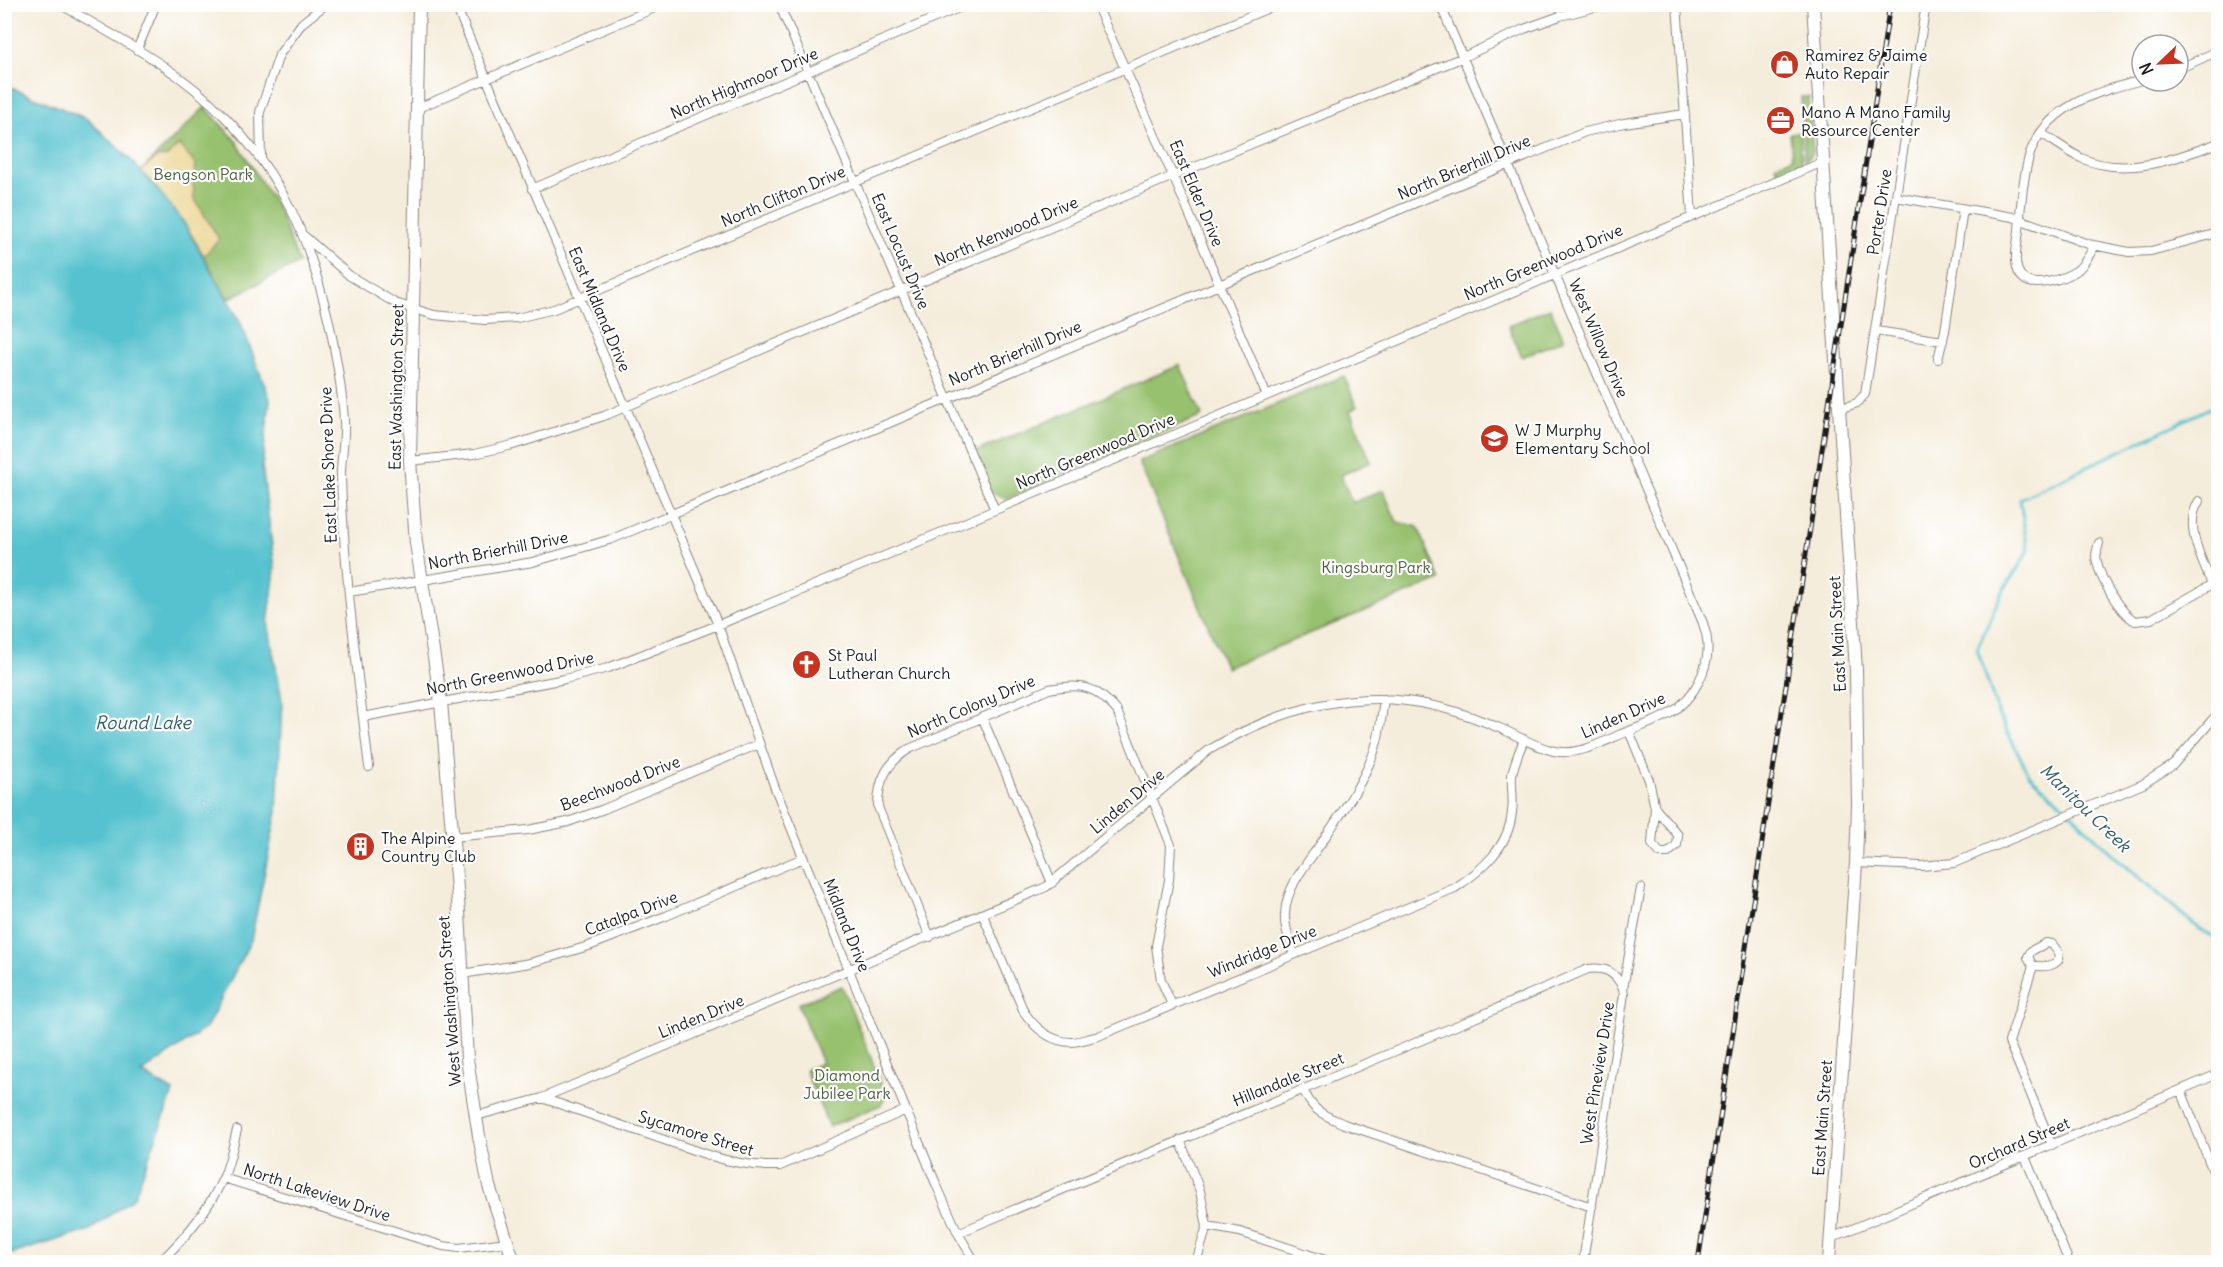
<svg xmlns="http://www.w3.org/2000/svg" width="2223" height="1267" viewBox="0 0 2223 1267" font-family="Delius,sans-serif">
	<rect width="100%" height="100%" fill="#fff"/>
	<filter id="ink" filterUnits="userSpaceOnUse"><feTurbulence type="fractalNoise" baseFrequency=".0167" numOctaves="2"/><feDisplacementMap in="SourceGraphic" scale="12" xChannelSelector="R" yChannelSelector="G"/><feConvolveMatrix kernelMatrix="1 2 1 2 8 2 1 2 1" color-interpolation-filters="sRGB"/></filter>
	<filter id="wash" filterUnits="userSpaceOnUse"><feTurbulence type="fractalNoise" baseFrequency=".008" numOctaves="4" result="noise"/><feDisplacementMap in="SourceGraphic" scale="24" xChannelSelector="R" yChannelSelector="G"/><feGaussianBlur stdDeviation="1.35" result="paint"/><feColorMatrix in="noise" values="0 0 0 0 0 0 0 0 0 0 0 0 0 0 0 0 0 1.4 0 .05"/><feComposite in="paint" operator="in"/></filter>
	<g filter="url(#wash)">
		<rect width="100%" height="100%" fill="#f5eddb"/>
		<path fill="#97c16e" stroke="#5a6e45" stroke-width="1.5" d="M1801 97H1809L1813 152 1805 162Z
			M205 107 236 141 278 209 299 263 228 299 184 223 141 171Z
			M1800 132 1802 163 1778 172 1775 165 1792 158 1790 133Z
			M1550 308 1564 339 1522 357 1508 326Z
			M1180 365 1202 416 1006 499 990 492 973 453Z
			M1344 376 1357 407 1350 411 1371 462 1341 475 1352 503 1383 490 1397 522 1418 527 1440 580 1226 668 1139 462Z
			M842 986 886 1096 881 1105 829 1127 805 1070 822 1063 798 1004Z"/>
		<path fill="#eeda9e" stroke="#857b5d" stroke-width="1.5" d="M179 145 196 165 193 180 194 198 219 239 204 256 184 223 141 171 157 157 168 156Z"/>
		<path fill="#56c2cf" stroke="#396f76" stroke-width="1.5" d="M5 85 87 119 126 155 158 190 184 223 240 321 270 399 262 466 275 570 268 623 282 701 277 811 251 940 206 1028 142 1073 173 1092 134 1197 90 1230 11 1254H4Z"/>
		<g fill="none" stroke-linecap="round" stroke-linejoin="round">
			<path stroke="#56c2cf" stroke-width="3" d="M2218 404 2020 499 2028 552 2000 596 1977 649 1999 716 2030 776 2063 805 2112 854 2198 928 2218 939"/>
		</g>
	</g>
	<g filter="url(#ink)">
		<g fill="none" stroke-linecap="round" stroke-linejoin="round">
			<defs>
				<path id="minor" d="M60 4C117 38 178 68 224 116 285 179 309 238 329 322 336 355 342 387 344 420 345 437 342 454 341 470 341 487 342 503 343 520 348 603 359 685 369 767
					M455 4 718 625 775 788 936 1184 958 1233 975 1262
					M779 4 995 510
					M1096 4 1173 176 1266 394
					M1677 4 1692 216
					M137 50 156 4
					M2178 69 2218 51
					M418 108 664 4
					M2041 133C2054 141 2067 151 2081 158 2126 178 2175 159 2218 143
					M261 158 260 112 279 55 302 23 326 4
					M532 189 968 4
					M1896 197 2013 217 2088 244 2129 252 2151 251 2218 233
					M303 235 350 276 395 303 434 315 485 320 517 318 554 309 1278 4
					M2095 246C2089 254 2084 266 2076 271 2065 278 2035 289 2024 279 2011 269 2017 246 2019 231 2020 210 2024 165 2033 146 2053 103 2100 91 2142 80
					M1876 331 1943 341
					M1938 359 1945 331 1963 209
					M1839 409 1857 403 1865 394 1926 4
					M410 461 474 454 513 445 604 416 1173 176 1461 58 1524 29 1560 16 1607 4
					M2199 501C2183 526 2202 560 2212 584
					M2099 543C2097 549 2095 555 2097 562 2101 580 2119 612 2135 621L2151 619 2218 581
					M349 592 533 562 612 539 1585 132 1624 123 1685 114
					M363 717 565 679 608 668 718 625 995 510 1823 162
					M982 717 1052 883
					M1629 731 1649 780 1655 808 1652 844 1660 853H1668L1677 845 1678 835 1655 808
					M452 837 528 830 568 822 604 809 759 744
					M1856 863 1921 866 1954 863 2143 784 2173 765 2213 719 2218 715
					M983 915 1024 1012C1035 1028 1051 1042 1072 1042 1079 1042 1088 1038 1096 1037L1455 888C1482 870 1509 847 1512 812 1514 800 1511 787 1512 775 1514 763 1520 750 1524 739
					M930 937 878 807C878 780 887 763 909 749L1049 689C1081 683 1095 685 1117 711L1171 845 1169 880 1156 946 1161 980 1172 1005
					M2046 943 2052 944 2058 952 2059 959C2053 968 2043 966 2033 966L2028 957 2031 951Z
					M1294 954C1290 941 1284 928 1285 914 1286 889 1303 868 1317 849 1336 821 1357 793 1370 762 1379 742 1381 721 1384 699
					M2033 966 2009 1042 2052 1145
					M462 974 530 963 589 946 666 916 803 858
					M1303 1089C1313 1112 1322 1114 1344 1124L1592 1207
					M2181 1090 2218 1184
					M542 1098 708 1155C733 1163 754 1167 780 1166L906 1110
					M476 1116 542 1098 1046 887 1209 750C1261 719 1316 699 1377 699 1421 699 1464 712 1504 730 1520 737 1536 747 1554 751 1577 756 1599 744 1619 735 1635 728 1654 723 1669 714 1693 700 1711 668 1707 640 1707 635 1704 628 1703 623L1440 4
					M1180 1140 1200 1191 1207 1226 1196 1262
					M2025 1157 2069 1262
					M223 1178 443 1246 459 1248 507 1242
					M1207 1226 1240 1232 1331 1262
					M958 1233 1470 1020 1588 969C1606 967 1615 972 1623 988
					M1831 1238 2218 1074
					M160 1262C186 1237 209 1210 224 1176 230 1162 233 1145 237 1130
					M1583 1262 1624 994 1623 988 1641 888"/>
				<path id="secondary" d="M419 4 410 461 416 543 441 702 459 912 467 1059 479 1136 489 1186 514 1262
					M1813 4 1856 670 1858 806 1856 863 1829 1262"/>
			</defs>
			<use href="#minor" stroke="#88847c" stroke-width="10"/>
			<use href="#secondary" stroke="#88847c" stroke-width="14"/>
			<use href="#minor" stroke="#fff" stroke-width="8"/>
			<use href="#secondary" stroke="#fff" stroke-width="12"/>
			<defs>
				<path id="rail" d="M1698 1262 1890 4"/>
			</defs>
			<use href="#rail" stroke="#1c1c1c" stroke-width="5"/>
			<use href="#rail" stroke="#fff" stroke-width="3" stroke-dasharray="9" stroke-linecap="butt"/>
		</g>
	</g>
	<defs>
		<symbol id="shop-disc" viewBox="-11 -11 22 22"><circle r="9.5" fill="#c8321e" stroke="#fff"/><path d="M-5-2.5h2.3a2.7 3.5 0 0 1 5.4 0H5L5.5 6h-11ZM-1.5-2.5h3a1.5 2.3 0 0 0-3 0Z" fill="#fff"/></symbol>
		<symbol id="office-disc" viewBox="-11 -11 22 22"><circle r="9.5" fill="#c8321e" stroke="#fff"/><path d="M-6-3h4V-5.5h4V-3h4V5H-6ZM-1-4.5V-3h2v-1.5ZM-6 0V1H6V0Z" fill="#fff"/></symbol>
		<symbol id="school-disc" viewBox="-11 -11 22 22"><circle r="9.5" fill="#c8321e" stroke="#fff"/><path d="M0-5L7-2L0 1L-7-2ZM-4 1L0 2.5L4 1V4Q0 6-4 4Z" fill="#fff"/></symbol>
		<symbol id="church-disc" viewBox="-11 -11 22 22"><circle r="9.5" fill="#c8321e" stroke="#fff"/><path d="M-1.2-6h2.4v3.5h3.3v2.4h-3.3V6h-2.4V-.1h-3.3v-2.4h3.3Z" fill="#fff"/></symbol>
		<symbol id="building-disc" viewBox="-11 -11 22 22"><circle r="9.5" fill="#c8321e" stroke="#fff"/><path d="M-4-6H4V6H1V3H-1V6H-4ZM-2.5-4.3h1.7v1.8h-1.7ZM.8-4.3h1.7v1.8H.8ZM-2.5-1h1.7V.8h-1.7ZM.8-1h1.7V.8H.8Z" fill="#fff"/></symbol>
	</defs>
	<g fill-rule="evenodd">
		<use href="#shop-disc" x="1768" y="48" width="33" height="33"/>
		<use href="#office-disc" x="1764" y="104" width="33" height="33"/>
		<use href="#school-disc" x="1478" y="422" width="33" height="33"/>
		<use href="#church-disc" x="790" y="648" width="33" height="33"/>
		<use href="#building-disc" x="344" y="830" width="33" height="33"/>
	</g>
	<g text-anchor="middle" stroke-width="4.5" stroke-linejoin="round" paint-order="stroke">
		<g font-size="16" fill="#1c1c1c" stroke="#fff" text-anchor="start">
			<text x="1805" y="61">Ramirez &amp; Jaime<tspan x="1805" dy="18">Auto Repair</tspan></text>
			<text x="1801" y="118">Mano A Mano Family<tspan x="1801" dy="18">Resource Center</tspan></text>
			<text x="1515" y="436">W J Murphy<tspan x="1515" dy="18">Elementary School</tspan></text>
			<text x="828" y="661">St Paul<tspan x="828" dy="18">Lutheran Church</tspan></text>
			<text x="381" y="844">The Alpine<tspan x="381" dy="18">Country Club</tspan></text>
		</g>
		<g font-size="16" fill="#1c1c1c" stroke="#fff">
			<text transform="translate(744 83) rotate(-23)" y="6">North Highmoor Drive</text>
			<text transform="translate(1464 167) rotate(-23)" y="6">North Brierhill Drive</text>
			<text transform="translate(1197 193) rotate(67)" y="6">East Elder Drive</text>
			<text transform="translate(783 196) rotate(-23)" y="6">North Clifton Drive</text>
			<text transform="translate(1879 212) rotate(-81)" y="6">Porter Drive</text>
			<text transform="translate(1006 231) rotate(-23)" y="6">North Kenwood Drive</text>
			<text transform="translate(901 251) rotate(67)" y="6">East Locust Drive</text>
			<text transform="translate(1543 262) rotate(-23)" y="6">North Greenwood Drive</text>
			<text transform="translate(600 309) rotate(67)" y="6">East Midland Drive</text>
			<text transform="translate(1599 338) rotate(67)" y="6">West Willow Drive</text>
			<text transform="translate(1015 353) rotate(-23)" y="6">North Brierhill Drive</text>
			<text transform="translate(396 387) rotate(-89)" y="6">East Washington Street</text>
			<text transform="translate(1095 451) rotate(-23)" y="6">North Greenwood Drive</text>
			<text transform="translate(328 465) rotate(-92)" y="6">East Lake Shore Drive</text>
			<text transform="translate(498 550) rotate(-11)" y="6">North Brierhill Drive</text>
			<text transform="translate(1837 634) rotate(-93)" y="6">East Main Street</text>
			<text transform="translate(510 673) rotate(-11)" y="6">North Greenwood Drive</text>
			<text transform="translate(971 706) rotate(-23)" y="6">North Colony Drive</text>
			<text transform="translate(1623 715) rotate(-24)" y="6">Linden Drive</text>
			<text transform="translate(620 783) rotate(-21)" y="6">Beechwood Drive</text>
			<text transform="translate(1127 801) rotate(-40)" y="6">Linden Drive</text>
			<text transform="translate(631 913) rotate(-21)" y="6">Catalpa Drive</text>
			<text transform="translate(847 925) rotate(68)" y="6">Midland Drive</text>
			<text transform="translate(1262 951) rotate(-22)" y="6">Windridge Drive</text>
			<text transform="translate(449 1001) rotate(-94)" y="6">West Washington Street</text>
			<text transform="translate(701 1016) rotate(-22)" y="6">Linden Drive</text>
			<text transform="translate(1597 1073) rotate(-81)" y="6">West Pineview Drive</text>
			<text transform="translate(1288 1079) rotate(-22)" y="6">Hillandale Street</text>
			<text transform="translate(1822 1118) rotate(-86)" y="6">East Main Street</text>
			<text transform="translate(696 1133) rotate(17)" y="6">Sycamore Street</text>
			<text transform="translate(2019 1143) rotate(-23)" y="6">Orchard Street</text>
			<text transform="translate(317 1192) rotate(18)" y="6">North Lakeview Drive</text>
		</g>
		<g font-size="16" fill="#4d5e3d" stroke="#fff">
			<text x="203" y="180">Bengson Park</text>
			<text x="1376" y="573">Kingsburg Park</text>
			<text x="847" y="1081">Diamond<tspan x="847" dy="18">Jubilee Park</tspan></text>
		</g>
		<g font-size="18" font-style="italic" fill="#335e64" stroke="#fff">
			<text x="143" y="729">Round Lake</text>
			<text transform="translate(2085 808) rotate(44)" y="6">Manitou Creek</text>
		</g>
	</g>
	<rect width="2223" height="1267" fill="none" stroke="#fff" stroke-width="24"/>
	<g transform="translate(2160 63) rotate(247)"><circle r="28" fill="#ffffff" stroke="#a4a4a4" stroke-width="1.5"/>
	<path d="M0-4.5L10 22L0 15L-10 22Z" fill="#c8321e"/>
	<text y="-9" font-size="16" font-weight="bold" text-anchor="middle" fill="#1c1c1c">N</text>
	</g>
</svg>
